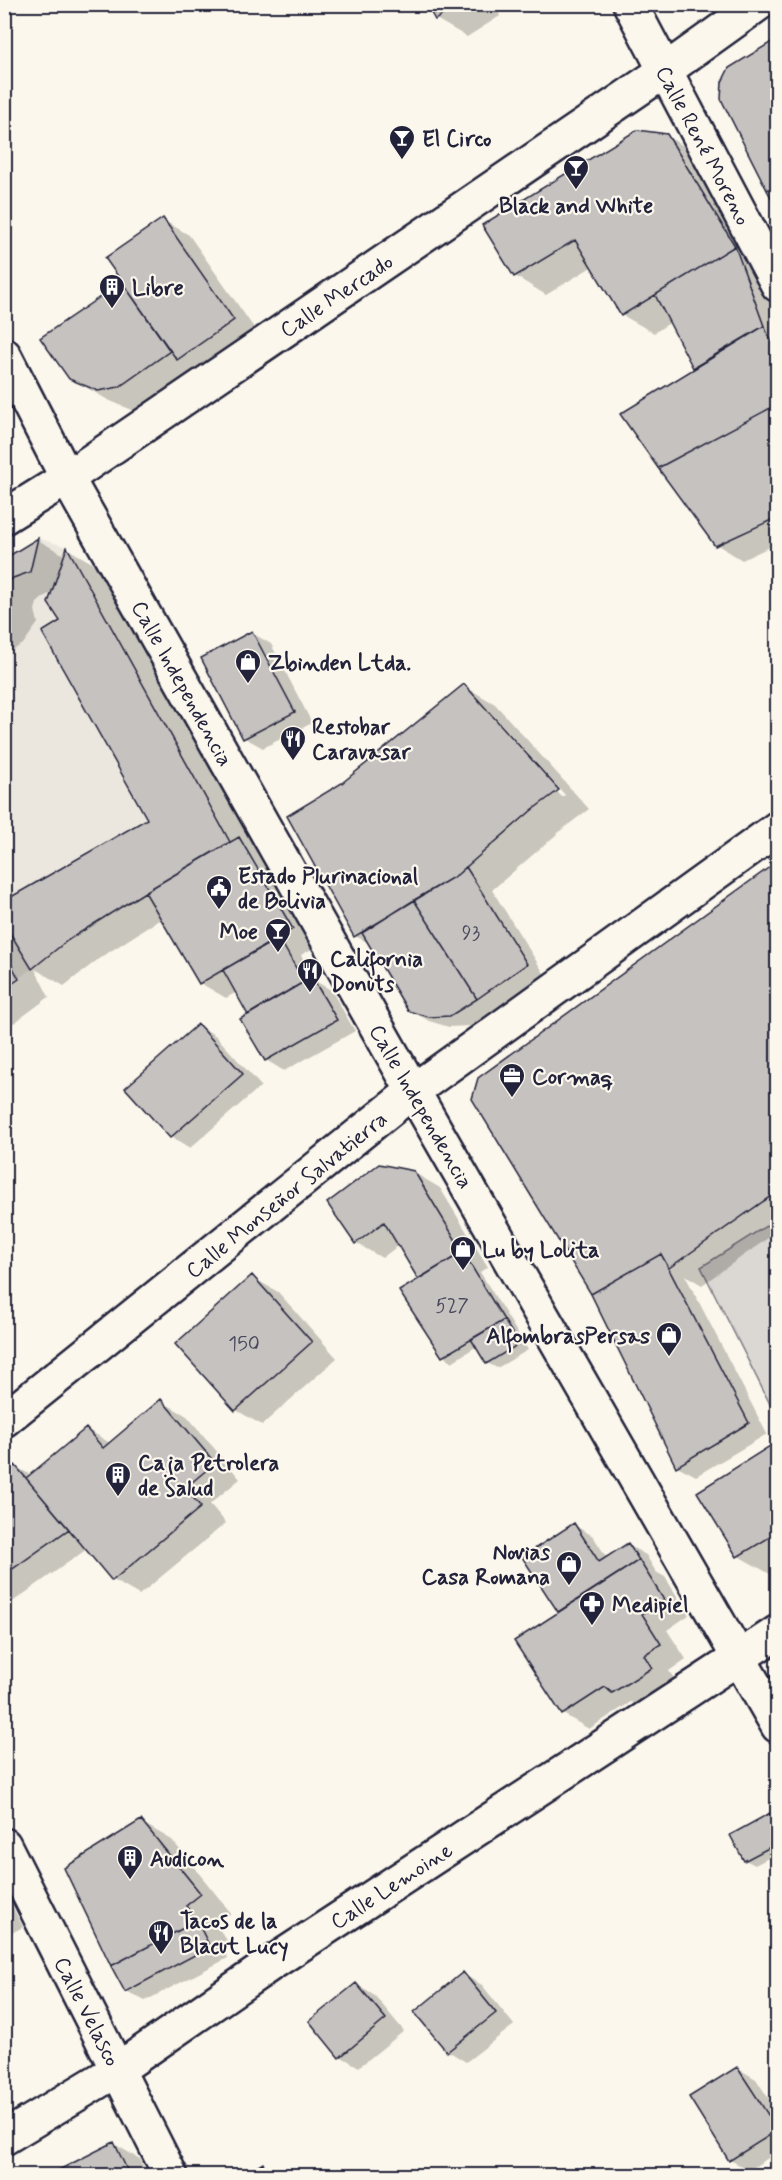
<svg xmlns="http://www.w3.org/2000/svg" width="782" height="2180" viewBox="0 0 782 2180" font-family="Mynerve,sans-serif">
	<rect width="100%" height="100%" fill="#fbf7ec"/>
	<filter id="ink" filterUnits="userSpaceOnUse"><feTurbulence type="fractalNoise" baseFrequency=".0167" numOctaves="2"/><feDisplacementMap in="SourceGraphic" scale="12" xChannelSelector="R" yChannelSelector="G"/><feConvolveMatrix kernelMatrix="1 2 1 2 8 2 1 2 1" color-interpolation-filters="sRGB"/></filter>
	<g filter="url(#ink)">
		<path fill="#ebe7df" d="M38 538 67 547 230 842 145 892 68 940 5 989V559Z"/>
		<path fill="#dbd8d3" stroke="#7e7d87" stroke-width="1.5" d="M777 1219 778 1405 772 1408 701 1267Z"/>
		<path fill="#0003" fill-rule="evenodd" d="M373 4H404L387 13Z
			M427 4H496L500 16 467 37 436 19Z
			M666 136 698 154 758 269 778 326V351L773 349 778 358V543L742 560 716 544 697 369 671 322 654 333 622 315 593 266 546 295 515 276Z
			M163 220 189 235 259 335 137 412 108 400 70 378 124 282Z
			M38 540 66 556 68 549 99 567 254 847 265 854 319 945 301 955 315 981 331 990 355 1031 284 1071 266 1060 250 1015 237 992 226 998 200 983 162 918 100 958 64 986 35 969 49 997 14 1023 4 1018V903L149 819 62 622 53 592 45 596 37 603 35 610 38 623 23 644 4 655V561Z
			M252 633 271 644 312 723 263 748 245 738Z
			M464 686 495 704 589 809 564 828 492 890 545 975 470 1026 449 1027 429 1021 410 1010 371 944 355 936 343 784ZM484 709H488L565 795 562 797Z
			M778 863V1231L702 1285 685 1275 767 1434 696 1476 677 1466 592 1293Z
			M198 1025 216 1036 261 1086 190 1148 171 1137 127 1088Z
			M413 1172 440 1188 488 1267 480 1272 528 1350 497 1368 487 1363 477 1346 452 1362 443 1356 420 1280 399 1245 382 1258 356 1243Z
			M252 1277 278 1292 337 1358 262 1425 236 1410Z
			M161 1401 187 1416 240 1479 210 1504 226 1523 139 1595 113 1580 87 1549 4 1608V1476L16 1467 31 1475 87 1429 110 1443Z
			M778 1443V1569L770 1574 738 1556Z
			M574 1525 593 1536 607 1558 628 1545 646 1555 656 1572 665 1577 689 1615 667 1630 686 1659 669 1671 677 1683 639 1707 631 1702 589 1729 563 1714 560 1613 524 1557Z
			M770 1815 778 1820V1853L755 1865 745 1860Z
			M141 1822 172 1840 231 1913 216 1925 227 1940 220 1943 228 1958 145 2001 126 1991Z
			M4 1890 23 1927 4 1937Z
			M463 1974 482 1985 514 2025 466 2062 448 2051Z
			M357 1985 375 1996 404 2031 359 2067 340 2056Z
			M737 2068 756 2079 778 2113V2152L749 2170 730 2160Z
			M114 2144 140 2159 148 2176H51Z
			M263 2165 282 2176H245Z"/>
		<path fill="#c6c2c0" stroke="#22223b" stroke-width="1.5" d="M426 4H458L435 20Z
			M778 38V185L767 190 721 99 722 82 729 68Z
			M637 130 667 134 735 246 621 316 575 240 514 277 482 225Z
			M778 185V210L767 190Z
			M163 218 234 320 177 360 105 258Z
			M735 246 764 326 693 368 655 295Z
			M122 282 170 351 119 387 98 391 69 379 40 338Z
			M764 326 778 355V404L658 468 620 414Z
			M778 404V517L715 546 658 468Z
			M38 538 30 572 13 578 6 585 4 591V559Z
			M67 547 230 842 145 892 68 940 32 969 4 923V901L147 819 42 632 60 621 48 603Z
			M252 631 295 712 243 739 201 658Z
			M464 684 559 790 532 810 457 875 354 937 287 816 342 783Z
			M239 837 293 929 199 984 145 892Z
			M778 861V1191L669 1268 661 1254 591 1294 472 1099 478 1078Z
			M466 867 527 964 477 999 414 900 457 875Z
			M414 900 477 999 450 1016 429 1017 408 1011 362 933Z
			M279 938 304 982 248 1015 223 970Z
			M4 951 19 979 4 989Z
			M312 977 337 1020 265 1061 240 1019Z
			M198 1024 243 1074 170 1138 125 1088Z
			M379 1164 414 1171 463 1252 418 1279 384 1222 355 1244 327 1203Z
			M463 1252 504 1320 442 1357 399 1291Z
			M661 1254 749 1423 676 1467 591 1294Z
			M252 1275 312 1342 235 1411 175 1344Z
			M504 1320 519 1344 486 1364 471 1339Z
			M161 1399 215 1463 185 1488 201 1507 112 1581 26 1478 86 1428 103 1448Z
			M778 1441V1532L737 1557 697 1492Z
			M15 1465 69 1529 4 1575V1474Z
			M574 1523 599 1562 628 1543 639 1560 558 1612 522 1557Z
			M639 1560 664 1600 642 1614 661 1644 644 1655 652 1668 612 1693 605 1687 562 1715 514 1641Z
			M770 1813 778 1828V1843L744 1861 730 1835Z
			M141 1820 201 1894 186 1906 197 1921 111 1966 64 1868Z
			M197 1921 210 1947 125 1992 111 1966Z
			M463 1972 496 2013 447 2052 414 2012Z
			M356 1983 386 2019 339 2058 309 2021Z
			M737 2067 778 2130 729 2161 689 2097Z
			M114 2142 130 2176H47Z
			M263 2163 270 2176H242Z"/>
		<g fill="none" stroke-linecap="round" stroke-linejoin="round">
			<defs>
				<path id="minor" d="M630 4 778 285
					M4 355 67 478 413 1091 778 1726
					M4 517 67 478 666 70 758 4
					M4 1420 413 1091 778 828
					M4 1845 171 2176
					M4 2138 117 2070 269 1965 778 1632"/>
			</defs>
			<use href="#minor" stroke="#22223b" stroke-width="38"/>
			<use href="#minor" stroke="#fbf7ec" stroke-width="33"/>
		</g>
	</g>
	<defs>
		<symbol id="bar-pin" viewBox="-11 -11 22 30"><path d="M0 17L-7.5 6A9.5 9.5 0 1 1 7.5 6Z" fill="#22223b" stroke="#fbf7ec"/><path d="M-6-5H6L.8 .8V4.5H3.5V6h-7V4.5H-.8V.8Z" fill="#fff"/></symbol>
		<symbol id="building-pin" viewBox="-11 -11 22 30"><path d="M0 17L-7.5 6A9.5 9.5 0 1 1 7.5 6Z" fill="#22223b" stroke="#fbf7ec"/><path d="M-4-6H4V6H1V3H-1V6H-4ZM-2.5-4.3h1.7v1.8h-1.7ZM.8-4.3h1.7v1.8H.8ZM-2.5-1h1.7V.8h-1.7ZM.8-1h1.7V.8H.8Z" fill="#fff"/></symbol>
		<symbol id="shop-pin" viewBox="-11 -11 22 30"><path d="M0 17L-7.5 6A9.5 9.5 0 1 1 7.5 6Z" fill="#22223b" stroke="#fbf7ec"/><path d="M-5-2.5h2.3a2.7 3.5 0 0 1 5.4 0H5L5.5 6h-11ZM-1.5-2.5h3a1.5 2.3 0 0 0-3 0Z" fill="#fff"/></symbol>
		<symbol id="restaurant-pin" viewBox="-11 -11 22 30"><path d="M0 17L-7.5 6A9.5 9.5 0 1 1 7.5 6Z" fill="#22223b" stroke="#fbf7ec"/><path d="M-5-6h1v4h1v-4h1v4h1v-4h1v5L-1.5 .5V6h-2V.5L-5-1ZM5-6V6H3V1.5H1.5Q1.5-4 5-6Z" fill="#fff"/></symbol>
		<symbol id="civic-pin" viewBox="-11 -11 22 30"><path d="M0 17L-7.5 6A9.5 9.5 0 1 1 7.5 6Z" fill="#22223b" stroke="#fbf7ec"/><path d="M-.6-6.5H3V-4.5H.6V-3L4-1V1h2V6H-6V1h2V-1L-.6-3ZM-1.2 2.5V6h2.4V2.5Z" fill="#fff"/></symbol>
		<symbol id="office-pin" viewBox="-11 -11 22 30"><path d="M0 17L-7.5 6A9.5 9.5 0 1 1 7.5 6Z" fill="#22223b" stroke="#fbf7ec"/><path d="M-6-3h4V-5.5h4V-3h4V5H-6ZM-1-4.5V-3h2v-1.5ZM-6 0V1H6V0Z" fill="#fff"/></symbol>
		<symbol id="pharmacy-pin" viewBox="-11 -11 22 30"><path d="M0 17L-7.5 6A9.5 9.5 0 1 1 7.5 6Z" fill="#22223b" stroke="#fbf7ec"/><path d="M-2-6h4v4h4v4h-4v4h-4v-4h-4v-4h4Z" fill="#fff"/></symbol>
	</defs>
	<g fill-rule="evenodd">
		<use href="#bar-pin" x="387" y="123" width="30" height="40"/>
		<use href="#bar-pin" x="561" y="153" width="30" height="40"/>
		<use href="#building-pin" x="97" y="272" width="30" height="40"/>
		<use href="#shop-pin" x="233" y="647" width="30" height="40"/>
		<use href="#restaurant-pin" x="278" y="724" width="30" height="40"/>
		<use href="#civic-pin" x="204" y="873" width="30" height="40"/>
		<use href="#bar-pin" x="263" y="916" width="30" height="40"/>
		<use href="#restaurant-pin" x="295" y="956" width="30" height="40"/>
		<use href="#office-pin" x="497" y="1061" width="30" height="40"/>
		<use href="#shop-pin" x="448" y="1234" width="30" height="40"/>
		<use href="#shop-pin" x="654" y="1320" width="30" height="40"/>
		<use href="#building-pin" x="103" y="1460" width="30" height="40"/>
		<use href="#shop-pin" x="554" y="1549" width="30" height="40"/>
		<use href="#pharmacy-pin" x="577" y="1589" width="30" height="40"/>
		<use href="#building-pin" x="115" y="1843" width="30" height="40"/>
		<use href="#restaurant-pin" x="146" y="1918" width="30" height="40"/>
	</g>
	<g text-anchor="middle" stroke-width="4.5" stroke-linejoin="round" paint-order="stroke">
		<g font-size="20" fill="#4b4a5c">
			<text x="471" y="939">93</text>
			<text x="452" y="1312">527</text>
			<text x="244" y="1350">150</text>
		</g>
		<g font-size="22" font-weight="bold" fill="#22223b" stroke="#fbf7ec" text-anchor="start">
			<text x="422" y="146">El Circo</text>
			<text x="576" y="213" text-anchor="middle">Black and White</text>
			<text x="132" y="295">Libre</text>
			<text x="268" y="670">Zbinden Ltda.</text>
			<text x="312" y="734">Restobar<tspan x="312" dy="25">Caravasar</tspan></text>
			<text x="238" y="883">Estado Plurinacional<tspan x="238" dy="25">de Bolivia</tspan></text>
			<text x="258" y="939" text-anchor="end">Moe</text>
			<text x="330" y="966">California<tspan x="330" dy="25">Donuts</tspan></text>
			<text x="532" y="1084">Cormaq</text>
			<text x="482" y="1257">Lu by Lolita</text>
			<text x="650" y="1343" text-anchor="end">AlfombrasPersas</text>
			<text x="138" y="1470">Caja Petrolera<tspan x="138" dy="25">de Salud</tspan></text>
			<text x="550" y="1559" text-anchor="end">Novias<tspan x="550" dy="25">Casa Romana</tspan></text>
			<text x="612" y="1612">Medipiel</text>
			<text x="150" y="1866">Audicon</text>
			<text x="180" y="1928">Tacos de la<tspan x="180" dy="25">Blacut Lucy</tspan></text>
		</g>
		<g font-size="22" fill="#22223b" stroke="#fbf7ec">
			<text transform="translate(704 145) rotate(62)" y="8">Calle René Moreno</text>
			<text transform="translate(336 295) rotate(-34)" y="8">Calle Mercado</text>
			<text transform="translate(183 683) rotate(61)" y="8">Calle Independencia</text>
			<text transform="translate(422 1106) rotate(60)" y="8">Calle Independencia</text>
			<text transform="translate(286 1194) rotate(-39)" y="8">Calle Monseñor Salvatierra</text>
			<text transform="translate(391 1885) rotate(-33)" y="8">Calle Lemoine</text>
			<text transform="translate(88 2011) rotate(63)" y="8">Calle Velasco</text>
		</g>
	</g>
	<rect width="782" height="2180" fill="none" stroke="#fbf7ec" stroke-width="24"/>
	<rect x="12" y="12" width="758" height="2156" fill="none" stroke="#22223b" stroke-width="2" filter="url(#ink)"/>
</svg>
